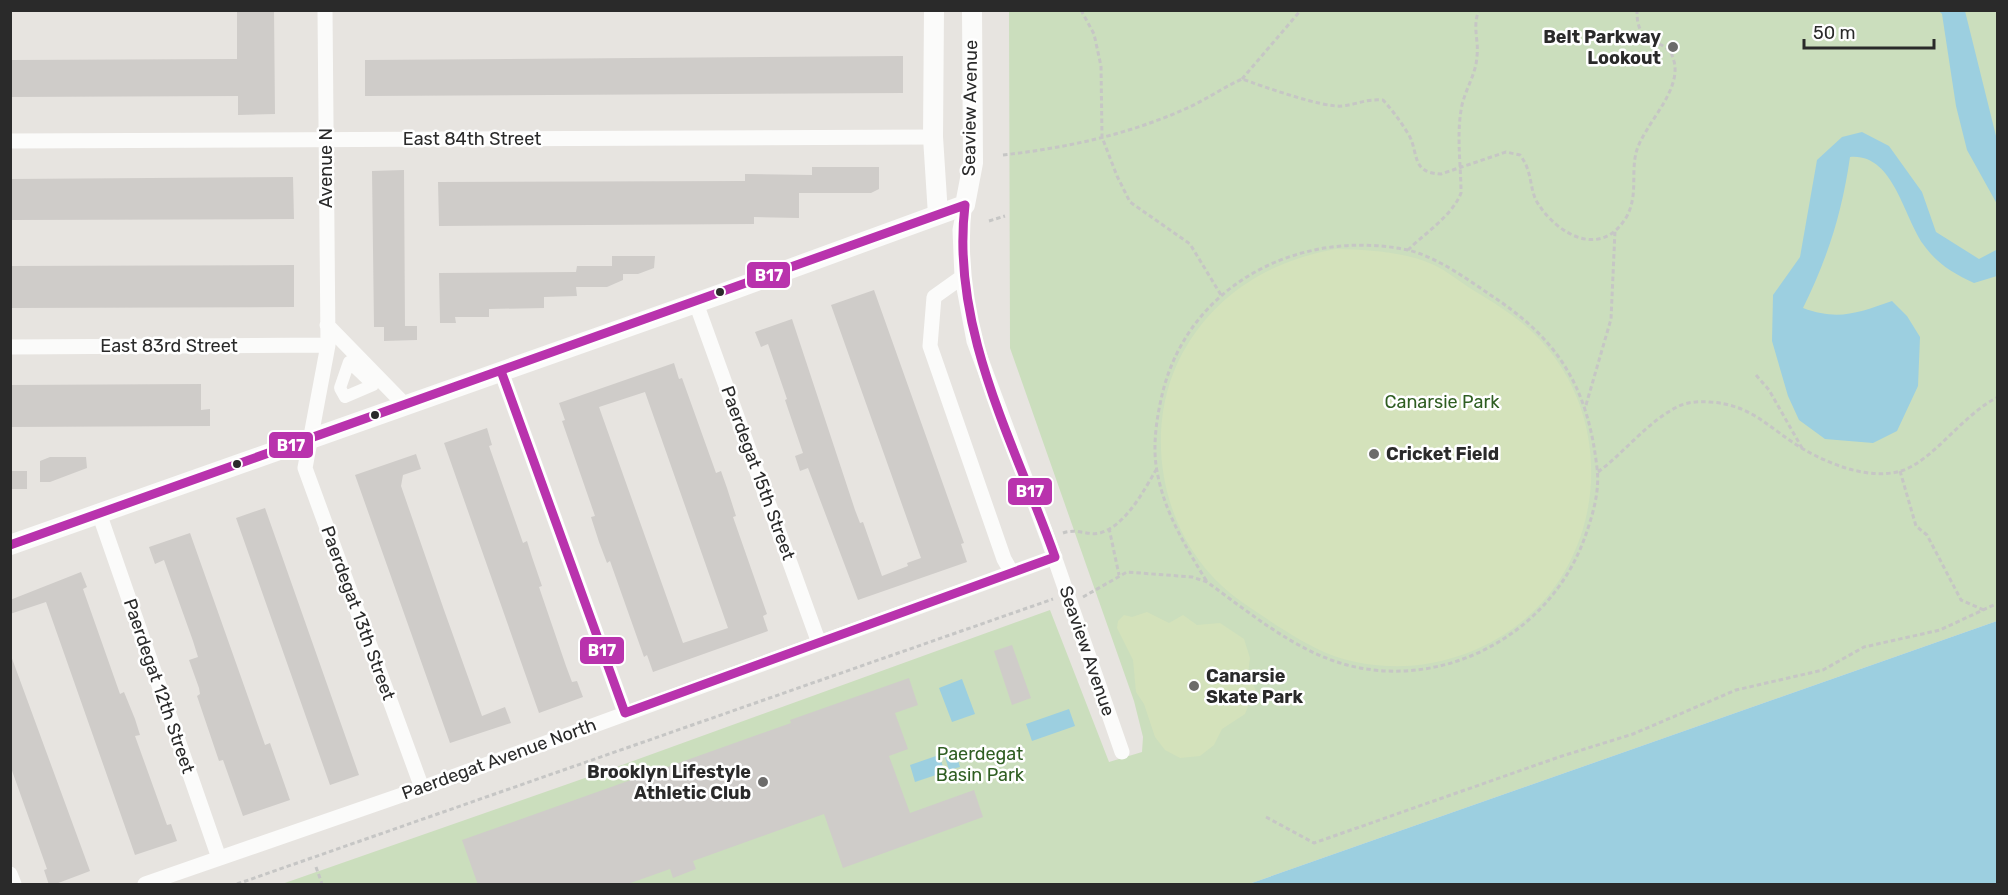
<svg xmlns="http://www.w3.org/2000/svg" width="2008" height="895" viewBox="0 0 2008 895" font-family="Rubik,sans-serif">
	<rect width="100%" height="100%" fill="#e7e4e0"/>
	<path fill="#cbdebd" d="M1009 11H1997V621L1249 884H282L622 765 1050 610 1109 762 1142 752 1143 737 1134 701 1010 348Z"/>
	<path fill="#d4e2bb" d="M1336 249C1368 250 1403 251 1434 265 1447 271 1460 282 1473 290 1498 305 1522 320 1542 342 1602 408 1607 509 1558 582 1510 653 1416 684 1334 656 1312 648 1290 634 1270 621 1254 610 1236 599 1222 586 1156 525 1141 417 1189 342 1223 289 1274 260 1336 249Z
		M1147 612 1169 623 1183 615 1197 625 1220 623 1244 639 1250 658 1248 674 1258 695 1249 704 1245 714 1222 729 1214 745 1200 756 1180 758 1165 750 1155 737 1144 704 1136 692 1133 660 1117 628 1118 621 1124 615 1132 617Z"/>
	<path fill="#9ccfe0" d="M1939 11H1965L1997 140V204L1967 150 1956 106 1942 14Z
		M1862 132 1889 146 1922 192 1936 232 1979 259 1998 249 1997 276 1974 283C1953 273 1937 264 1923 244 1903 215 1893 153 1850 157 1842 213 1828 257 1803 308 1838 321 1858 313 1892 301L1907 316 1920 337 1918 386 1897 431 1873 443 1825 439 1799 420 1788 396 1772 341 1773 295 1800 257 1817 160 1842 137Z
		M1997 621V884H1249Z
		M962 679 975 714 952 722 939 688Z
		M1069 709 1075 726 1032 741 1026 724Z
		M955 750 960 767 949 770 944 754Z
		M939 755 945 772 915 782 910 765Z"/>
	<path fill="#cfccc9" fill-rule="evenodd" d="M237 10H274L275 114 238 115V96L10 97V60L237 59Z
		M903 56V93L365 96V60Z
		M812 167H879V189L871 193H799V218L754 217V224L439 226 438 182 745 181V174L812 175Z
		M404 170 405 326H417V340L384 341V327H374L372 171Z
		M293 177 294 219 10 220V179Z
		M612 256H655L654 268 638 274H623V280L607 287H576L577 296 544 297V308L489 309V317H455L456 323H440L439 273 576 272 577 266H612Z
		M294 265V307L10 308V266Z
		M874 290 964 543 961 544 967 562 858 600 808 468 800 471 795 456 803 453 785 400 787 399 768 344 761 347 755 332 792 319 855 510 860 523 863 522 882 576 908 566 907 563 921 558 831 305Z
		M674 363 679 379 682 378 716 473 721 471 727 488 736 516 733 517 767 614 763 616 768 631 653 672 647 655 644 657 610 561 607 563 599 542 591 517 595 516 562 421 565 420 559 403ZM645 392 728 628 683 643 599 407Z
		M201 384V410L210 409V426L10 427V385Z
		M487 428 492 445 489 446 523 543 527 541 532 557 542 586 539 587 566 666 572 682 577 681 583 697 539 713 444 443Z
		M416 454 421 469 403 475 401 486 444 610 482 716 505 707 511 723 450 743 355 475Z
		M50 457H86L87 468 50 482H40V461Z
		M10 471H27V489H10Z
		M265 508 359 775 330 785 236 518Z
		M190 533 265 745 270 743 290 800 243 816 223 760 219 761 197 696 200 694 199 688 189 660 198 657 193 641 164 560 155 564 149 547Z
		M81 572 87 587 83 589 120 694 124 692 135 719 140 735 135 736 167 825 171 824 177 841 135 855 46 602 10 614V600Z
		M1012 645 1031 698 1012 705 994 651Z
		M10 653 90 871 53 885H49L44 870 47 869 10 765Z
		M909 678 918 705 895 713 908 749 889 756 910 813 974 790 983 817 843 868 824 814 693 861 696 869 673 878 670 869 625 885H478L462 840 791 723 790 720Z"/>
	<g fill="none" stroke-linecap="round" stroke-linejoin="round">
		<path stroke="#c6c6c5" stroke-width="3" stroke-dasharray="4.5 3" stroke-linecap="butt" d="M1081 10 1094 34 1101 66 1102 137 1117 176 1130 202 1190 244 1221 295
			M1242 79 1301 10
			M1003 155C1065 148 1127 135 1185 109 1204 101 1222 88 1242 79 1262 86 1323 108 1342 106 1359 104 1364 99 1383 100 1393 111 1401 122 1409 135 1419 154 1411 173 1441 174L1506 152 1520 155C1533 172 1529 188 1537 202 1557 235 1602 260 1627 216 1638 195 1631 174 1636 153 1643 125 1682 92 1674 61 1668 34 1636 52 1637 10
			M989 221 1005 216
			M1408 250C1425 233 1452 216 1461 193 1461 164 1456 134 1462 105 1466 88 1476 74 1477 56 1479 40 1472 27 1479 10
			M1756 375 1769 390 1802 448
			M1586 405 1611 319 1615 231
			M1900 471 1916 526 1927 535 1961 600 1984 610
			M1598 472C1625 452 1648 421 1679 406 1688 402 1699 401 1710 402 1754 405 1770 430 1805 450 1831 465 1870 480 1901 471 1933 461 1962 415 1998 397
			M1109 528 1119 575
			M1063 533C1077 528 1089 536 1100 533 1126 525 1143 492 1156 470
			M1083 597 1127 572 1192 577 1207 582C1250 613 1295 651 1347 665 1447 691 1553 632 1586 534 1593 514 1600 490 1597 468 1588 388 1559 340 1492 296 1467 279 1437 257 1408 250 1302 228 1191 282 1163 391 1157 415 1152 446 1157 471 1164 512 1186 547 1207 582
			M1266 817 1314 843 1559 757 1633 734 1736 690 1823 670 1864 647 1940 630 1998 603
			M316 867 322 884
			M237 884 1053 599"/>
		<path stroke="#fbfbfa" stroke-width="12" d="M349 362 373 385 345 397 340 388Z"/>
		<path stroke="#fbfbfa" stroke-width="15" d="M325 10 328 345 305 468 422 788
			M10 141 933 137
			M965 205 960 230 962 277 974 341 1048 539 1122 752
			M962 277 934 297 930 346 1004 559 1012 573
			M696 303 819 643
			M327 325 405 405
			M10 347 328 345
			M501 371 625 713
			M99 513 219 858
			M10 874 14 884
			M145 884 422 788 1055 557"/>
		<path stroke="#fbfbfa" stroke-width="20" d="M934 10 933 137 938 215
			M10 545 721 294 965 205 973 163 972 10"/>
		<defs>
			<path id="bus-1" d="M501 371 625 713 1055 557C1015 444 950 329 965 205
				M10 545 965 205"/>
		</defs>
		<use href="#bus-1" stroke="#fff" stroke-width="14"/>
		<use href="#bus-1" stroke="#b933ad" stroke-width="9"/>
	</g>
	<g fill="#6c6b6a" stroke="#fff" stroke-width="2">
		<circle cx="1673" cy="47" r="6"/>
		<circle cx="1374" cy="454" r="6"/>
		<circle cx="1194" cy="686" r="6"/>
		<circle cx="763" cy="782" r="6"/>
	</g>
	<g fill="#2a2a2a" stroke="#fff" stroke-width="2">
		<circle cx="720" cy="292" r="5"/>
		<circle cx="375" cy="415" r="5"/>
		<circle cx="237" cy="464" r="5"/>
	</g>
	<g text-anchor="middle" stroke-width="5" stroke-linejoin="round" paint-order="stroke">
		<g font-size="18" font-weight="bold" fill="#2a2a2a" stroke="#fff" text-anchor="end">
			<text x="1661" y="43">Belt Parkway<tspan x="1661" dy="21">Lookout</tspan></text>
			<text x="1386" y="460" text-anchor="start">Cricket Field</text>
			<text x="1206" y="682" text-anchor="start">Canarsie<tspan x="1206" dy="21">Skate Park</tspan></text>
			<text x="751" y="778">Brooklyn Lifestyle<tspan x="751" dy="21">Athletic Club</tspan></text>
		</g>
		<g font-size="18" fill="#2a2a2a" stroke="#fff">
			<text transform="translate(970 108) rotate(-89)" y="6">Seaview Avenue</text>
			<text x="472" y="145">East 84th Street</text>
			<text transform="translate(326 168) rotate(-90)" y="6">Avenue N</text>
			<text x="169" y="352">East 83rd Street</text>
			<text transform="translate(758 473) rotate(70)" y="6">Paerdegat 15th Street</text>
			<text transform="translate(358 613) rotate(70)" y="6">Paerdegat 13th Street</text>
			<text transform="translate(1087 651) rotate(71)" y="6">Seaview Avenue</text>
			<text transform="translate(159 686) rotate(71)" y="6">Paerdegat 12th Street</text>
			<text transform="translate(499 759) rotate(-20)" y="6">Paerdegat Avenue North</text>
		</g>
		<g font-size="18" fill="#2f5e22" stroke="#fff">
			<text x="1442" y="408">Canarsie Park</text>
			<text x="980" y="760">Paerdegat<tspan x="980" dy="21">Basin Park</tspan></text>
		</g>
	</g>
	<g stroke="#fff" stroke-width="2">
		<rect x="746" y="261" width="45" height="28" rx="6" fill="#b933ad"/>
		<rect x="268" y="431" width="46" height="28" rx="6" fill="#b933ad"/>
		<rect x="1007" y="477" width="46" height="29" rx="6" fill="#b933ad"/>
		<rect x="579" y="636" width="46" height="29" rx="6" fill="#b933ad"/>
	</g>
	<g font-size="16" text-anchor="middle" font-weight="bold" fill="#fff">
		<text x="769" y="281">B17</text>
		<text x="291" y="451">B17</text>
		<text x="1030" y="497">B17</text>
		<text x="602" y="656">B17</text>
	</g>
	<rect width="2008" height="895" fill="none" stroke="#2a2a2a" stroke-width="24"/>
	<path d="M1804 39v9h130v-9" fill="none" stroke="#2a2a2a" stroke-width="3"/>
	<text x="1813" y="39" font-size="18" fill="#2a2a2a" stroke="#ffffff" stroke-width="4.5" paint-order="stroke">50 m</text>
</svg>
